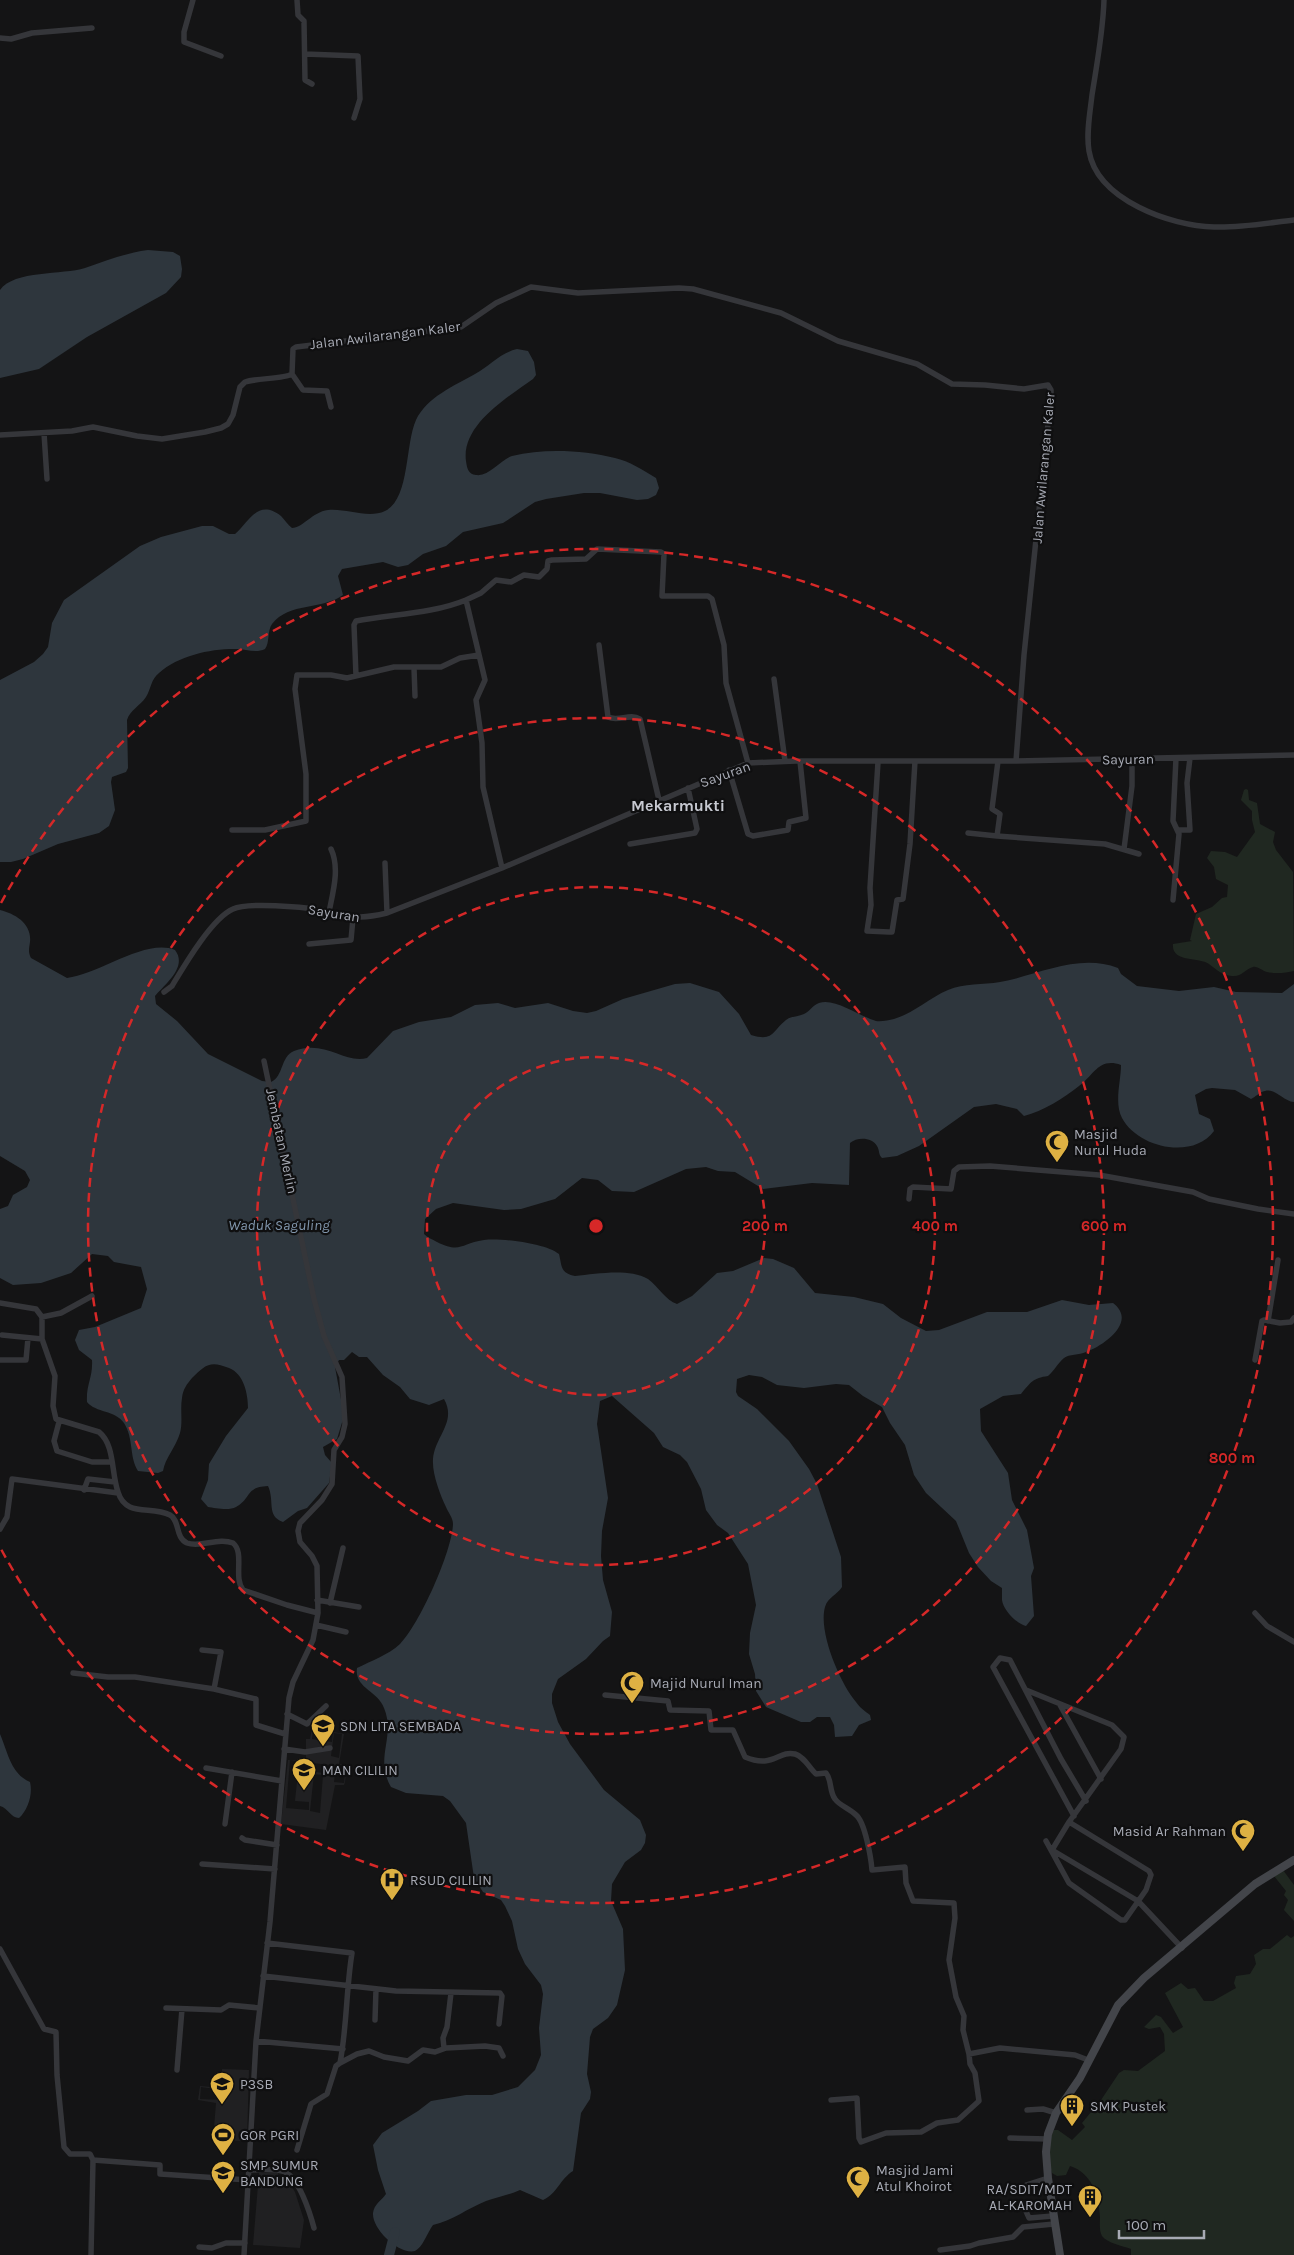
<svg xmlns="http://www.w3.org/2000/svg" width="1294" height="2255" viewBox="0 0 1294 2255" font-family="Karla,sans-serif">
	<rect width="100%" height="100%" fill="#141415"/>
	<path fill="#202022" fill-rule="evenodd" d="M312 1728 344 1734 339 1764 347 1765 345 1782 344 1785H335L326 1830 281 1824 288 1760 306 1761V1739H310ZM313 1730 333 1732 332 1742 312 1739ZM334 1733 342 1734 339 1758 331 1756ZM290 1760 299 1762 295 1801 309 1802V1810L286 1808ZM303 1762 331 1765 330 1774 303 1770ZM336 1765 346 1766 344 1783 334 1782ZM314 1774 323 1775 320 1813 310 1811Z
		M222 2069 249 2070 247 2141 213 2140 216 2103 198 2100 200 2086 221 2088ZM201 2087 223 2090 222 2100 200 2099Z
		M259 2173H278L279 2178 288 2181 295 2192 304 2220 300 2248 253 2245Z"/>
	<path fill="#202821" d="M1246 789 1248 790 1249 800 1257 803 1260 824 1275 832 1273 842 1276 850 1293 872 1294 971C1286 973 1275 974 1267 972 1262 971 1258 966 1253 967 1245 969 1242 977 1232 976 1222 975 1217 970 1209 964 1199 957 1171 963 1173 944L1192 941 1190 940 1196 914 1212 907 1222 898 1227 897 1228 885 1216 879 1214 867 1207 858 1211 851 1225 852 1237 857 1255 832 1252 820V811L1241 800 1244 790Z
		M1283 1870 1294 1885V1921L1284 1910 1288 1900 1284 1895 1286 1891 1274 1876Z
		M1287 1935 1291 1938 1294 1936V2255H1131V2249C1123 2246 1107 2243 1102 2236 1099 2231 1100 2223 1100 2217 1099 2196 1092 2173 1070 2166L1066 2175 1057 2176 1052 2173C1048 2162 1047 2140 1054 2130H1058L1072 2140 1085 2127 1082 2123 1101 2100 1119 2073 1124 2070 1138 2071 1165 2051 1164 2034 1160 2027 1149 2029 1144 2027 1156 2015 1161 2017 1173 2033 1183 2027 1165 1993 1181 1983 1188 1989 1195 1988 1204 2001H1213L1236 1988 1234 1983 1236 1976 1250 1974 1256 1964 1254 1955 1263 1949H1270Z"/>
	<path fill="#2e363d" d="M148 250 173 252 180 256 182 269 181 277 166 293 87 337 39 369 0 378V290C14 270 63 275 85 268 106 261 125 253 148 250Z
		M517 349 528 351 534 362 536 375 533 379C508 397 461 425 466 461 467 468 468 474 476 475 489 477 500 460 512 456 544 448 583 450 615 458 629 461 643 470 656 478L659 488 656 495 648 499 637 500 600 493H584L546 499 535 502 503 523 463 532 446 546 423 554 408 565 398 567 383 562 342 569 338 576 343 595C323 610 289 602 272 624 267 631 270 642 265 649 255 654 244 648 234 649 209 649 178 656 159 673 151 679 151 689 146 697 140 706 130 710 127 720L128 768 126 772 112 777 111 782 115 810 109 826 99 833 58 844 23 859 11 862H0V680L34 662 43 654 48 647 52 623 64 600 140 546 161 537 202 526H213L229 534H235C249 522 258 498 281 516 285 520 288 525 292 528 303 528 312 512 328 510 346 508 368 519 385 511 410 499 405 444 416 420 427 397 454 386 475 374 490 366 500 353 517 349Z
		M0 910C16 914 32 924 30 942 29 949 28 952 31 958L67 978C98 975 145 938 175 950 188 967 165 984 155 996L156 1004 177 1021 208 1054 262 1081 271 1082C284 1076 280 1057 294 1051 325 1039 344 1064 367 1058L393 1031 419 1022 451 1017 475 1005 498 1003 515 1008 548 1003 573 1011 587 1013 596 1011 623 999 675 984 690 983 719 992 739 1014 751 1035C774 1042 772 1031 786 1020 791 1016 798 1017 804 1014 809 1012 813 1005 819 1003 834 997 861 1017 876 1021 881 1022 889 1020 894 1019 914 1013 929 998 948 990 964 983 983 985 1000 982 1039 975 1078 953 1118 968L1121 974 1137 986 1179 991 1214 987 1236 992 1282 993 1294 984V1102C1283 1101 1276 1088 1265 1091 1259 1092 1256 1097 1251 1099L1235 1090 1212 1088 1206 1089 1195 1095 1199 1114 1210 1119 1214 1131C1193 1160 1138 1148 1122 1118 1114 1103 1121 1081 1121 1065 1099 1057 1094 1075 1079 1086 1064 1098 1043 1111 1024 1116L1017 1109 996 1104 974 1107 919 1146 897 1156 882 1158C878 1154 880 1151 877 1146 872 1137 857 1137 850 1143L849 1185 812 1183 763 1189 735 1172 718 1171 706 1167 686 1169 634 1192 612 1191 598 1180 582 1178 555 1199 521 1209 504 1210 453 1203 436 1209 425 1219 424 1234C428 1238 432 1239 437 1242 461 1254 461 1243 484 1240 502 1238 545 1243 559 1254 562 1266 560 1273 575 1276 597 1274 628 1268 648 1279 658 1286 666 1301 677 1304L692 1296 717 1273 733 1271 764 1258 773 1259 794 1268 815 1293 854 1297 883 1304 901 1318 926 1331 939 1330 987 1312H1027L1062 1300 1089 1305 1113 1303C1138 1322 1103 1346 1086 1352 1079 1355 1069 1354 1064 1358 1058 1363 1054 1371 1048 1376 1033 1378 1031 1382 1021 1394L1003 1396 980 1409 981 1431 1008 1473 1012 1500 1027 1530 1034 1568 1031 1576 1034 1616 1026 1626C1017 1624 1003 1610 1002 1600 1002 1597 1002 1592 1002 1588L991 1581 978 1567 969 1553 956 1521 926 1493 914 1475 905 1445 890 1423 882 1407 863 1396 849 1385 836 1384 804 1388 777 1385 762 1377 749 1375 737 1379 736 1392 738 1396 757 1409 789 1441 809 1469 817 1484 841 1557 842 1587C837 1595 828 1597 825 1607 818 1632 840 1683 856 1702 860 1708 865 1711 870 1715L871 1720 859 1725 852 1736 835 1737 834 1725 830 1717H817L810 1722H801L766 1707 756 1691 755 1674 749 1654 750 1633 756 1605 748 1564 728 1533 717 1525 706 1510 701 1489 687 1462 680 1455 663 1447 654 1433 612 1396 600 1401 597 1424 608 1498 602 1531 601 1556 603 1580 612 1612 610 1636 603 1641 586 1659 558 1679 552 1694V1703L558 1722 570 1744 604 1790 640 1820 646 1835 645 1843 641 1850 625 1862 612 1884 611 1901 623 1929 625 1970 617 2005 608 2018 593 2029 590 2037 587 2074 591 2092 590 2099 581 2113 573 2171C560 2179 557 2194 543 2200L520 2190C509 2195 498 2197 486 2201 468 2208 452 2221 433 2225 427 2233 423 2247 415 2251 399 2255 372 2229 373 2213 374 2204 381 2201 386 2194L378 2170 373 2145 382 2133 418 2111 431 2101 466 2095H492L518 2087 535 2070 541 2055 539 2028 543 1994 541 1985 525 1964 518 1949 512 1921 505 1906 501 1900 483 1892 474 1878 466 1823 450 1801 443 1796 406 1793 391 1787C374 1758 396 1737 384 1708 378 1691 354 1688 357 1668 371 1661 388 1655 400 1644 419 1625 452 1552 453 1524 453 1518 448 1512 446 1507 440 1494 432 1474 433 1459 435 1436 457 1422 444 1399L429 1405 410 1399 400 1387 383 1375 367 1357H359L352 1352 344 1360H339L335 1367 344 1416 337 1439 323 1447 325 1455 332 1463 329 1483 307 1508 298 1511 283 1522C266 1516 275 1501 268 1486 245 1487 252 1498 236 1507 229 1511 215 1508 208 1507L201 1499 208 1480 209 1464 226 1436 248 1408C248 1394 244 1374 229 1368 210 1360 205 1365 192 1378 187 1384 183 1389 182 1398 180 1409 183 1422 180 1433 176 1447 165 1458 163 1471L158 1473 138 1471C129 1457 134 1439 124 1423 115 1410 96 1413 87 1402 86 1384 93 1378 92 1360L79 1350 75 1340 79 1330 95 1327 141 1308 147 1289 141 1267 114 1262 108 1256 92 1254 71 1273 41 1283 13 1285 0 1278V1209L8 1206 13 1195 27 1187 30 1180 25 1171 0 1156Z
		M0 1734C8 1752 10 1773 30 1782 33 1794 28 1810 19 1818 11 1818 8 1808 0 1806Z"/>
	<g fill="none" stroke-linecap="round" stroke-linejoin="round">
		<path stroke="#2e363d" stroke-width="10" d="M389 2255 395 2232"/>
		<path stroke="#35363a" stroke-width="5.5" d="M193 0 184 32V42L221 56
			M297 0 298 15 304 21 305 80 312 84
			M1104 0C1103 32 1097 63 1092 95 1090 113 1086 133 1089 151 1097 200 1171 226 1214 227 1240 228 1268 223 1294 220
			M0 38 11 39 32 33 92 28
			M305 54 358 56 360 99 354 118
			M292 374 303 390 327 391 331 407
			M44 433 47 479
			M0 435 72 431 93 427 137 436 162 439 205 432 221 428 228 424 233 415 240 387 245 382C257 378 284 379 292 374L293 349 296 347 461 327 496 303 531 287 578 293 679 288 693 289 781 313 838 341 917 364 952 384 985 385 1024 389 1048 385 1051 390V395L1024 655 1016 761
			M466 600 481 593 496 580 511 582 524 575 539 577 547 569 548 561 552 560 586 559 597 549 661 552 664 554 662 596H708L712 599 724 645 726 683 748 763
			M599 645 608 717C618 722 630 713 640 719L659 800
			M414 668 415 696
			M356 676 354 625 356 621C392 614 432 614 466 600L485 680 476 700 482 743 483 787 502 868
			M774 679 785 761
			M998 761 992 809 1000 814 997 836 1105 844 1139 854
			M878 762 870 888 871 905 867 931 889 932H892L897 900 903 899 910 844 915 761
			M729 770 748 834 753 836 788 830 789 822 806 818 800 761
			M232 830H265L306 821V774L295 689 297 675H331L347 678 394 667H441L460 658 479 655
			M1178 830H1190L1187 783 1190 758
			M968 833 997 836
			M630 844 695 833 697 829 688 788
			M1124 849 1132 786V759
			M385 863 387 913
			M1173 900 1179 834 1173 821 1176 758
			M329 912C333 892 340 868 331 849
			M309 944 351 940 353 918
			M164 992 172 986C184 966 212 918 233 909 248 902 302 907 320 910 350 915 354 921 387 913L502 868 748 763 796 761H1016L1294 755
			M909 1199 910 1189 913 1187 951 1189 954 1171 959 1167 990 1166 1099 1175 1193 1192 1209 1199 1258 1209 1294 1214
			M0 1303 36 1309 42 1317V1339L55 1376 53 1406 56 1419 99 1432C115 1445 111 1472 118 1492 126 1518 151 1505 170 1515 180 1520 175 1538 187 1543 201 1548 218 1537 233 1543 245 1553 233 1577 243 1590L287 1605 318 1613
			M42 1317 61 1313 92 1296
			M1268 1321 1278 1260
			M2 1335 42 1339
			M0 1360H26L28 1338
			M1255 1360 1262 1321 1264 1320 1280 1323 1291 1322 1294 1318
			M59 1422 54 1441 57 1451 92 1462H111
			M84 1490 88 1479 115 1482
			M0 1529 7 1517 12 1479 118 1493
			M317 1600 359 1607
			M330 1603 343 1548
			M1255 1613 1267 1626 1294 1642
			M316 1625 346 1632
			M202 1650 221 1652 214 1689 256 1699V1725L285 1734
			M73 1673 108 1677H135L214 1689
			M1026 1690 1112 1725 1124 1737 1121 1749 1069 1822 1052 1850 1138 1901 1182 1948
			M605 1695 668 1701 670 1710 709 1711 711 1730H733L745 1757C773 1769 778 1750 795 1754 805 1757 809 1768 816 1774L826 1773C832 1780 829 1791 835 1799 840 1806 849 1808 856 1815 865 1822 871 1858 872 1870L905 1867 906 1883 913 1901 954 1903 955 1918 949 1960 956 1997 964 2016 963 2030 969 2054 1000 2048 1075 2055 1088 2060
			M1060 1705 1101 1779
			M287 1714 307 1724 326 1706
			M284 1749 305 1752 330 1748
			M206 1768 282 1781
			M1074 1816 993 1667 1000 1658 1010 1660 1061 1759 1086 1801
			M225 1824 232 1772
			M242 1838 245 1840 277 1845
			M1046 1841 1069 1883 1121 1920H1125L1146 1890 1151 1875 1149 1871 1069 1822
			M202 1864 275 1869
			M267 1943 352 1953C346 1990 347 2027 340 2063L336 2066 327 2094 311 2104 297 2150
			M0 1949 44 2029 56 2032 57 2075 64 2147 70 2154H90L93 2160 91 2255
			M263 1976 396 1991 500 1993 502 1996 499 2024
			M166 2008 221 2010 229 2005 260 2008
			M375 2020 376 1989
			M256 2041 343 2049
			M444 2048 443 2038 447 2027 451 1993
			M340 2063 357 2054 369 2051 384 2057 408 2061 423 2050 435 2052 446 2048 485 2046 499 2048 503 2056
			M177 2070 182 2009
			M831 2100 857 2098 859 2138 861 2142 886 2133 921 2132 937 2123 958 2120 979 2101 975 2073 970 2064 969 2054
			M1027 2110 1043 2109 1056 2113
			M1010 2138 1048 2139
			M93 2160 160 2165V2174L248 2180
			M249 2170C260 2170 274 2168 285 2172 299 2178 310 2213 314 2228
			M1026 2185 1048 2178
			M1025 2209 1029 2218 1053 2216
			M199 2247 212 2248 226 2243H245
			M940 2250 970 2246 979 2243 1013 2237 1023 2227 1054 2224
			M244 2255 256 2041 270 1922 289 1698 293 1682 313 1640 318 1613 317 1566 312 1556 300 1542 298 1531 300 1523 322 1500 332 1484 334 1450 342 1437 345 1424 342 1377 324 1336 314 1299 264 1061"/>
		<path stroke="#43454a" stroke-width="8" d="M1060 2255 1048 2178 1046 2152 1048 2134 1056 2113 1080 2078 1118 2005 1144 1978 1255 1884 1294 1860"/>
	</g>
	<g fill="none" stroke="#d62828" stroke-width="2.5" stroke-dasharray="9 6">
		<circle cx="596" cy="1226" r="169"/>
		<circle cx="596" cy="1226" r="339"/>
		<circle cx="596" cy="1226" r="508"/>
		<path d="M1 903A677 677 0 1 1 1 1549"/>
	</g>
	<defs>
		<symbol id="mosque-pin" viewBox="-11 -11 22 30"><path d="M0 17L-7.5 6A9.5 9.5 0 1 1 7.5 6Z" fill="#deb143" stroke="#0f0f10"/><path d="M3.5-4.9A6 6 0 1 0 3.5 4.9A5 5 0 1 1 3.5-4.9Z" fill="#111"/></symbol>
		<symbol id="school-pin" viewBox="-11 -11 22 30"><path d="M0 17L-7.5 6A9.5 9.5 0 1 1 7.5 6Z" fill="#deb143" stroke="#0f0f10"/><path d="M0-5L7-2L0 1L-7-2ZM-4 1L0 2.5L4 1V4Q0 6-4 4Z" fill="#111"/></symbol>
		<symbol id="hospital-pin" viewBox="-11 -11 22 30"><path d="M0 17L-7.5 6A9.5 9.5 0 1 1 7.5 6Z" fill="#deb143" stroke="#0f0f10"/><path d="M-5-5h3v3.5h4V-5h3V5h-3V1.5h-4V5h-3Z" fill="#111"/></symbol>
		<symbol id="building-pin" viewBox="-11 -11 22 30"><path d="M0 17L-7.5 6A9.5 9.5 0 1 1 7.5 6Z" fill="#deb143" stroke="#0f0f10"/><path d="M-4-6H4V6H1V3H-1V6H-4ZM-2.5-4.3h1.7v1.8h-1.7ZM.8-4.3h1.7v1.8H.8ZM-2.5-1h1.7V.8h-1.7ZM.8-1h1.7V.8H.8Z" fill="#111"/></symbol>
		<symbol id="stadium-pin" viewBox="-11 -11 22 30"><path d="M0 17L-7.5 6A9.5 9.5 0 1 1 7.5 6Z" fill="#deb143" stroke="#0f0f10"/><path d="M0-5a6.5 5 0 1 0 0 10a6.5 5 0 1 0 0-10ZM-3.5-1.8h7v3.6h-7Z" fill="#111"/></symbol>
	</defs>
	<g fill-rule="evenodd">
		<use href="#mosque-pin" x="1043" y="1128" width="28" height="38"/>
		<use href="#mosque-pin" x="618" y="1669" width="28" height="38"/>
		<use href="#school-pin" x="309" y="1712" width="28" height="38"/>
		<use href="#school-pin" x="290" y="1756" width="28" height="38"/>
		<use href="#mosque-pin" x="1229" y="1817" width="28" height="38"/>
		<use href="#hospital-pin" x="378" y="1866" width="28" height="38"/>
		<use href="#school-pin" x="208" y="2070" width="28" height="38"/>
		<use href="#building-pin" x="1058" y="2092" width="28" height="38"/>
		<use href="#stadium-pin" x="209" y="2121" width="28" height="38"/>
		<use href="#school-pin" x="209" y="2159" width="28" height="38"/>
		<use href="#mosque-pin" x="844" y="2164" width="28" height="38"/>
		<use href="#building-pin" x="1076" y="2183" width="28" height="38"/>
	</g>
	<g text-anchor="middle" stroke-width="4.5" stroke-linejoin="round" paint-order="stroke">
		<g font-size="14" fill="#a7aab4" stroke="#0f0f10">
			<text transform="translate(385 335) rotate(-7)" y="5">Jalan Awilarangan Kaler</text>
			<text transform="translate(1043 468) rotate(-85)" y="5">Jalan Awilarangan Kaler</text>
			<text transform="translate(1128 759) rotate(-1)" y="5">Sayuran</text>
			<text transform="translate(725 774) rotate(-20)" y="5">Sayuran</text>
			<text transform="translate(334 913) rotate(9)" y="5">Sayuran</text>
			<text transform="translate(282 1141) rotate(78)" y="5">Jembatan Merlin</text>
		</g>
		<g font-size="14" fill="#a7aab4" stroke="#0f0f10" text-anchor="start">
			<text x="1074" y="1139">Masjid<tspan x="1074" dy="16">Nurul Huda</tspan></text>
			<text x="650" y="1688">Majid Nurul Iman</text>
			<text x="340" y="1731">SDN LITA SEMBADA</text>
			<text x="322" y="1775">MAN CILILIN</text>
			<text x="1226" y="1836" text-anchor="end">Masid Ar Rahman</text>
			<text x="410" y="1885">RSUD CILILIN</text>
			<text x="240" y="2089">P3SB</text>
			<text x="1090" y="2111">SMK Pustek</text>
			<text x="240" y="2140">GOR PGRI</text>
			<text x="240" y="2170">SMP SUMUR<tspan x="240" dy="16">BANDUNG</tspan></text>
			<text x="876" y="2175">Masjid Jami<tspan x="876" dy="16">Atul Khoirot</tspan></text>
			<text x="1072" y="2194" text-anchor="end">RA/SDIT/MDT<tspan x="1072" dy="16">AL-KAROMAH</tspan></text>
		</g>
		<g font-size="15" font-style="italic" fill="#8196ac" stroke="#0f0f10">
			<text x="279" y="1230">Waduk Saguling</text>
		</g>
		<g font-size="16" font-weight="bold" fill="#c7c9d1" stroke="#0f0f10">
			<text x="678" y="811">Mekarmukti</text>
		</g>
	</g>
	<circle cx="596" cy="1226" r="8" fill="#d62828" stroke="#0f0f10" stroke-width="2.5"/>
	<g font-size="15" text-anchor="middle" font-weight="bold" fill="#d62828" stroke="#0f0f10" stroke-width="4.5" stroke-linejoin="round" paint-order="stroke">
		<text x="765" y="1231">200 m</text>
		<text x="935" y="1231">400 m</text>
		<text x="1104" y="1231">600 m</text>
		<text x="1232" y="1463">800 m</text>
	</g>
	<path d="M1119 2230v8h85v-8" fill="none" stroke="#a7aab4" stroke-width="2.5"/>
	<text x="1126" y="2230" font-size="15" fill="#a7aab4" stroke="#0f0f10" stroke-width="4" paint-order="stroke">100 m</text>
</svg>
